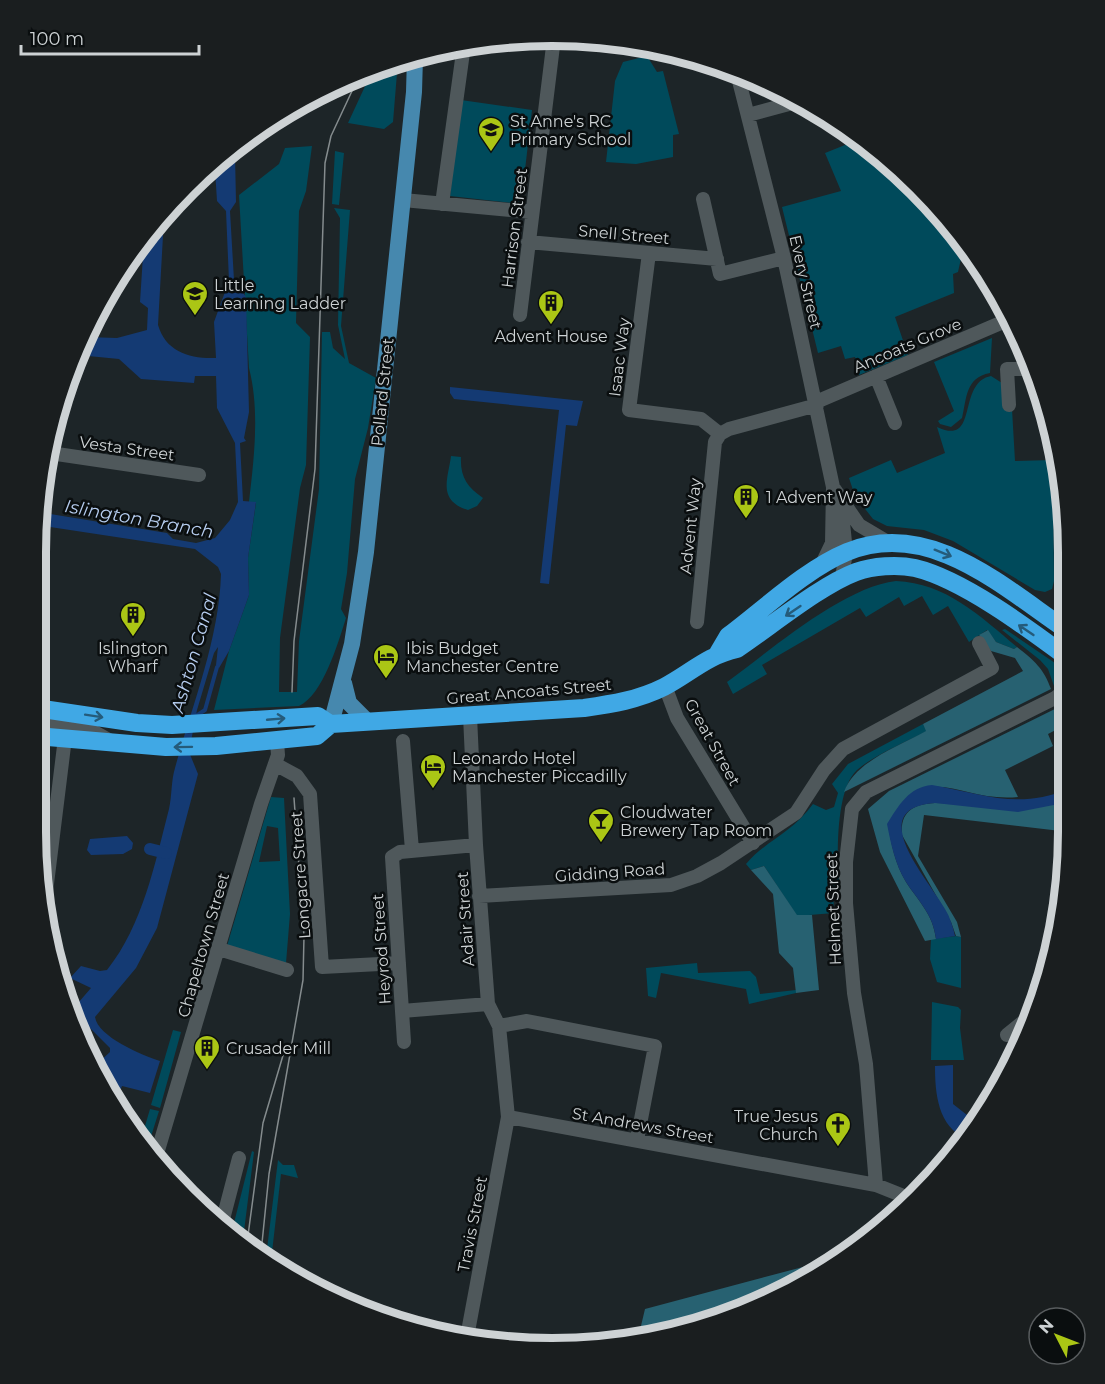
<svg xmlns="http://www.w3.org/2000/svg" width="1105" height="1384" viewBox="0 0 1105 1384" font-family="Montserrat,sans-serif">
	<rect width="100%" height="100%" fill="#1d2528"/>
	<path fill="#004a5b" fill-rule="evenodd" d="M647 56 657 72 663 71 679 134 673 135V157L636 164 606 162 615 81 623 62Z
		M398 61 393 122 384 129 348 123 373 69Z
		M461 100 532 110 521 204 450 196Z
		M860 139 941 212 970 253 962 254 958 272 953 274 954 293 895 317 908 355 859 375 855 357 845 359 841 346 818 353 782 207 841 191 825 153Z
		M312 146 306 191 299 211 296 323 310 337 306 465 300 488 280 638 279 692H297L299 641 319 489 322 332H330L333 348 345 359 338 325 340 218 334 208 350 210 341 326 349 363 376 378 368 428 355 479 347 573 341 609 346 618C338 643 323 695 299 706L214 710 229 651 249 595 248 558 256 503 249 502C254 458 260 411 249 368L239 195 279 164 285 148Z
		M335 151 344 153 339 205 332 204Z
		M992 338 990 373C965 378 967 398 962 418L951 427 940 424 938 421 954 411 934 362Z
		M991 376 1002 383 1003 409H1012L1015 461 1053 460 1054 581 1052 589 1045 592 1035 590 953 541 924 530 887 526 873 519 855 496 849 478 891 460 897 473 945 453 937 427C980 447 956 383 991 376Z
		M451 456 461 457C460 477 467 487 483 498L477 506 468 510C437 500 448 479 451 456Z
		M896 581C946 583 980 616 1017 647L1014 649 996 642 987 630 969 642 948 606 933 615 922 596 904 606 899 597 866 617 860 608 762 665 767 674 733 694 727 682C771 650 843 587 896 581Z
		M1005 629 1055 663 1061 675 1054 686 1048 669 1040 660 1002 630Z
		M923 724 927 731C906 742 874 755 857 770 835 790 837 858 839 887L833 888 834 913 797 916 764 866 751 870 746 864C765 841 792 833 813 804L826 810 834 807 838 793 832 784 848 764Z
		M271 797 284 798 290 914 286 963 227 946ZM267 826 278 828 280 861 259 862Z
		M956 936 961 937V988L937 982 930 959 931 939Z
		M697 963 698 973 750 971 756 977 760 994 796 990V993L749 1004 746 989 661 973 656 998 648 996 646 968Z
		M932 1002 958 1007 961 1010 960 1028 964 1060H931Z
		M173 1030 181 1032 160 1108 151 1105Z
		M150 1109 159 1111 148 1146 136 1130 137 1124 145 1126Z
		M252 1151 254 1152 243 1239 232 1231Z
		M278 1160 283 1165H294L298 1178 281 1174 271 1261 266 1257Z"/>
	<path fill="#276171" d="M988 630 996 642 1014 649 1017 647C1034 660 1044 669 1051 689L844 792C855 761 898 747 926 731L923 724 1023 671 1015 658 991 651 979 635Z
		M1069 702V723L1048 734 1053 746 1005 770 1018 797C958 803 928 756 888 824 891 843 895 864 906 882 919 902 933 914 936 939L925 941 880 852 868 809 889 791Z
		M1069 802V832L924 815 918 856 957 922 961 937 956 936 951 922 902 835C900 812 913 804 935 803L1063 805Z
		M764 866 797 915H812L819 990 796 993 793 968 779 953 773 894 751 870Z
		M814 1264 778 1292 640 1330 645 1309Z"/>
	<path fill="#143a73" d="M235 154 236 202 230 211 234 280 246 297 249 412 244 438 246 441 240 443 243 501 256 502 248 558 249 595 229 651 219 668 216 665 218 647 214 653 197 710 189 752 198 774 157 928 136 968 95 1017C98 1037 142 1055 160 1061L150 1093 122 1086 116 1101 105 1089 95 1066 110 1052V1048L88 1026 78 1024 72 1010 91 988 70 978 81 966 100 971 107 970C143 925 155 863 169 809 172 796 171 781 175 768 192 705 219 640 221 574L218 567 195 549 37 525 38 512 167 533 173 539 196 543 215 538 230 520 238 502 235 443 217 408 216 376H195L194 383 141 379 119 359 78 355 86 337 117 338 147 330 148 308 140 302 144 240 160 218H164L158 325C166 352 190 359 216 358L214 322 229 281 226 211 217 201 215 170Z
		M450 387 583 401 577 426 566 425 549 584 540 583 559 410 454 399 450 393Z
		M932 785C984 794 1017 810 1069 789V802L1018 812 935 803C862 808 929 880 945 909 950 917 953 927 955 936L936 939C933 914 919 902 906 882 895 864 891 844 887 824 899 805 909 787 932 785Z
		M127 836 133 843 132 849 123 854 91 855 87 850 90 839Z
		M953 1065V1104L976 1122 966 1139C938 1126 935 1094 935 1066Z"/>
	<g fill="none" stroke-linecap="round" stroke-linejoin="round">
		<path stroke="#143a73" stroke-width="4" d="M196 716 205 710 217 667"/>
		<path stroke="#143a73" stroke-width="12" d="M150 849 166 853"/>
		<path stroke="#4f585b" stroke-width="14" d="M737 73 784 258 833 487 859 525 886 541
			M748 115 800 101
			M703 199 720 274 784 258
			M403 200 532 212
			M442 204 464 45
			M528 242 717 259
			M649 253 629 410 701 419 720 434 729 429 817 405
			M520 315 554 38
			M876 376 895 423
			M816 402 1010 319
			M1009 405 1007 369H1031
			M50 453 199 475
			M841 503 846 552 842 578
			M821 566 832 543 833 487
			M697 622 715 442 720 434
			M1067 630 1068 518
			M665 686 677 718 753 843
			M36 724 91 730 109 740
			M403 741 412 850
			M275 764 297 776 310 794 322 967 399 963
			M479 896 671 885 697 876 721 863 796 813 824 770 843 749 992 668 979 643
			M45 900 64 746
			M219 949 287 970
			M402 1011 488 1004
			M499 1026 527 1021 655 1046 637 1140
			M1007 1035 1034 1013
			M404 1042 392 857 400 852 476 845
			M508 1117 876 1185 901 1195 908 1203
			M156 1157 261 804 278 755 277 742
			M876 1185 866 1064 854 993 846 903V862L852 809 866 792 1055 698 1068 688
			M222 1223 239 1158
			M467 1337 508 1117 499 1026 488 1004 476 845 470 716"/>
		<path stroke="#4688ae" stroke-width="16" d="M344 683 349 703 368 722
			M331 724 352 644 366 552 414 92 415 57
			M880 1229 902 1210"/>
		<path stroke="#40a8e5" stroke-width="18" d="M718 653 728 636C764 609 806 569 847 552 930 518 1004 588 1068 631
			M36 708 137 723 172 725 318 716 330 724
			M36 736 166 747 216 746 317 736 331 724 584 708C612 704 638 700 664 687 689 674 708 655 737 649 770 627 821 585 856 572 873 566 897 564 915 568 962 579 1029 629 1068 658"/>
		<path stroke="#858c8e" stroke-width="1.5" d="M292 692 294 641 315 469 325 163 331 136 359 76
			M247 1243 263 1123 284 1052
			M261 1253 269 1174 303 980 304 936 294 798"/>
	</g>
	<defs><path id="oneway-shaft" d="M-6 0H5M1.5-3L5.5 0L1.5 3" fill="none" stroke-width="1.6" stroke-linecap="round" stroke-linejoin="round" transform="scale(1.5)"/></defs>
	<g stroke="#255b7a">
		<use href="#oneway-shaft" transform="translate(943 553) rotate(22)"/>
		<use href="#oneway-shaft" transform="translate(793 611) rotate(146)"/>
		<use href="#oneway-shaft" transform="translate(1026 630) rotate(-146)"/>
		<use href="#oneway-shaft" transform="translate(94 716) rotate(9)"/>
		<use href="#oneway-shaft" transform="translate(276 719) rotate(-5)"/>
		<use href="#oneway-shaft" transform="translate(183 747) rotate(179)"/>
	</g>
	<defs>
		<symbol id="school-pin" viewBox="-11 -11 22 30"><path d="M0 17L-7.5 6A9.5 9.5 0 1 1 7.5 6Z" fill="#abc615" stroke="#0a0e0f"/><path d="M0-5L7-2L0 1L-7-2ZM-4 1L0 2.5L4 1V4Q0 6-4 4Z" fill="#111"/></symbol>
		<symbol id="building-pin" viewBox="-11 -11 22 30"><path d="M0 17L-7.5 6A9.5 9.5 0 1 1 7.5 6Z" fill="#abc615" stroke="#0a0e0f"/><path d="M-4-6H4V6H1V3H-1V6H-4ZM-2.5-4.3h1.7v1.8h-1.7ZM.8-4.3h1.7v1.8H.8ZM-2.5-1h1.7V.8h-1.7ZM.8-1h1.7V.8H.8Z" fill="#111"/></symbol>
		<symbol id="hotel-pin" viewBox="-11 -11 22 30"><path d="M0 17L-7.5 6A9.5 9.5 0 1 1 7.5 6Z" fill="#abc615" stroke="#0a0e0f"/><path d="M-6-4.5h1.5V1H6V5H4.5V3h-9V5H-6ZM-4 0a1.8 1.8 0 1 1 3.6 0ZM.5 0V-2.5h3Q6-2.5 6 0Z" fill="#111"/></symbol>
		<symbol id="bar-pin" viewBox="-11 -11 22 30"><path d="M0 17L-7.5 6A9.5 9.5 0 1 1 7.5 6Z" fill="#abc615" stroke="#0a0e0f"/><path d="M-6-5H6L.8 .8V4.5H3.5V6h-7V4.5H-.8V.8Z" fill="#111"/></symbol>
		<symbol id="church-pin" viewBox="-11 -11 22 30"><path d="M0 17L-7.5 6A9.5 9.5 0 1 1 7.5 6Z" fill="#abc615" stroke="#0a0e0f"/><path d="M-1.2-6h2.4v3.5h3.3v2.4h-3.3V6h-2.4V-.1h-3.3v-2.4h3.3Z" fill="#111"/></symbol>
	</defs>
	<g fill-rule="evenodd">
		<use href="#school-pin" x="476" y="115" width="30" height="40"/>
		<use href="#school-pin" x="180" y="279" width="30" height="40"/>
		<use href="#building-pin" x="536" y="288" width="30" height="40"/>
		<use href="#building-pin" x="731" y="482" width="30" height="40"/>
		<use href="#building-pin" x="118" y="600" width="30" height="40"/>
		<use href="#hotel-pin" x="371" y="642" width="30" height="40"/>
		<use href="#hotel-pin" x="418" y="752" width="30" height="40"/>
		<use href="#bar-pin" x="586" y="806" width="30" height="40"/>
		<use href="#building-pin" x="192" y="1033" width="30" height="40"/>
		<use href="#church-pin" x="823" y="1110" width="30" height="40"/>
	</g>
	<g text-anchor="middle" stroke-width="5" stroke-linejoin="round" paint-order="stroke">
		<g font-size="16" fill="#cdd2d4" stroke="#0a0e0f" text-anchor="start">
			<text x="510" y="127">St Anne's RC<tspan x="510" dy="18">Primary School</tspan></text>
			<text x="214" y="291">Little<tspan x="214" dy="18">Learning Ladder</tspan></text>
			<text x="551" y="342" text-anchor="middle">Advent House</text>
			<text x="766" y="503">1 Advent Way</text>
			<text x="133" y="654" text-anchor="middle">Islington<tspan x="133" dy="18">Wharf</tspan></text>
			<text x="406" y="654">Ibis Budget<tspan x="406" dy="18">Manchester Centre</tspan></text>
			<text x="452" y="764">Leonardo Hotel<tspan x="452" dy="18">Manchester Piccadilly</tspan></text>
			<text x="620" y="818">Cloudwater<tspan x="620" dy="18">Brewery Tap Room</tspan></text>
			<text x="226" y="1054">Crusader Mill</text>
			<text x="818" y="1122" text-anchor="end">True Jesus<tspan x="818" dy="18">Church</tspan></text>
		</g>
		<g font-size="16" fill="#cdd2d4" stroke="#0a0e0f">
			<text transform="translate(514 228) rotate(-83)" y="6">Harrison Street</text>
			<text transform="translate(624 234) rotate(5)" y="6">Snell Street</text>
			<text transform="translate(806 282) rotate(77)" y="6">Every Street</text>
			<text transform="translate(907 345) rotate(-23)" y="6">Ancoats Grove</text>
			<text transform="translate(619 357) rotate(-83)" y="6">Isaac Way</text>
			<text transform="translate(382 392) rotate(-84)" y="6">Pollard Street</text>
			<text transform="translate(127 448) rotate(8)" y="6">Vesta Street</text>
			<text transform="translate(690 526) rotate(-84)" y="6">Advent Way</text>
			<text transform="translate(529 691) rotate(-5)" y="6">Great Ancoats Street</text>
			<text transform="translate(713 742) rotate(61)" y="6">Great Street</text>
			<text transform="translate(610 872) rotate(-4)" y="6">Gidding Road</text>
			<text transform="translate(300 875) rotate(-94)" y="6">Longacre Street</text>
			<text transform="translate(833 909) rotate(-92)" y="6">Helmet Street</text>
			<text transform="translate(465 919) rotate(-94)" y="6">Adair Street</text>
			<text transform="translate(203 945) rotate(-74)" y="6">Chapeltown Street</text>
			<text transform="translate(381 949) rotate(-94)" y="6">Heyrod Street</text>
			<text transform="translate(643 1125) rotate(10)" y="6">St Andrews Street</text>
			<text transform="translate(472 1224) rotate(-79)" y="6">Travis Street</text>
		</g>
		<g font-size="18" font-style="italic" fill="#b7cef1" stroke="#0a0e0f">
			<text transform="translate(139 519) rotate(10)" y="6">Islington Branch</text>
			<text transform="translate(194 653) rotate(-74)" y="6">Ashton Canal</text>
		</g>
	</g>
	<path d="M0 0H1105V1384H0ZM552 46H552A506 506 0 0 1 1058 552V832A506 506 0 0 1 552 1338H552A506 506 0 0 1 46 832V552A506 506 0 0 1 552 46Z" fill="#1a1e1f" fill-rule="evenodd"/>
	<path fill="none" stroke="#cdd2d4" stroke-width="8" d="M552 46H552A506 506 0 0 1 1058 552V832A506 506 0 0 1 552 1338H552A506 506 0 0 1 46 832V552A506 506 0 0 1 552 46Z"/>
	<g transform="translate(1057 1336) rotate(312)"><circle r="28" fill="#0a0e0f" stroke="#585c5e" stroke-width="1.5"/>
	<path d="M0-4.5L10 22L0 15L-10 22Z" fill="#abc615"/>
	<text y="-9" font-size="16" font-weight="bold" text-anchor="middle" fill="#cdd2d4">N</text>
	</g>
	<path d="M21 45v9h178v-9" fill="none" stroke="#cdd2d4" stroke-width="3"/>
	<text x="30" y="45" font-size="18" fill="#cdd2d4" stroke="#0a0e0f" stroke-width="4.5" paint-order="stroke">100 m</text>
</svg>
